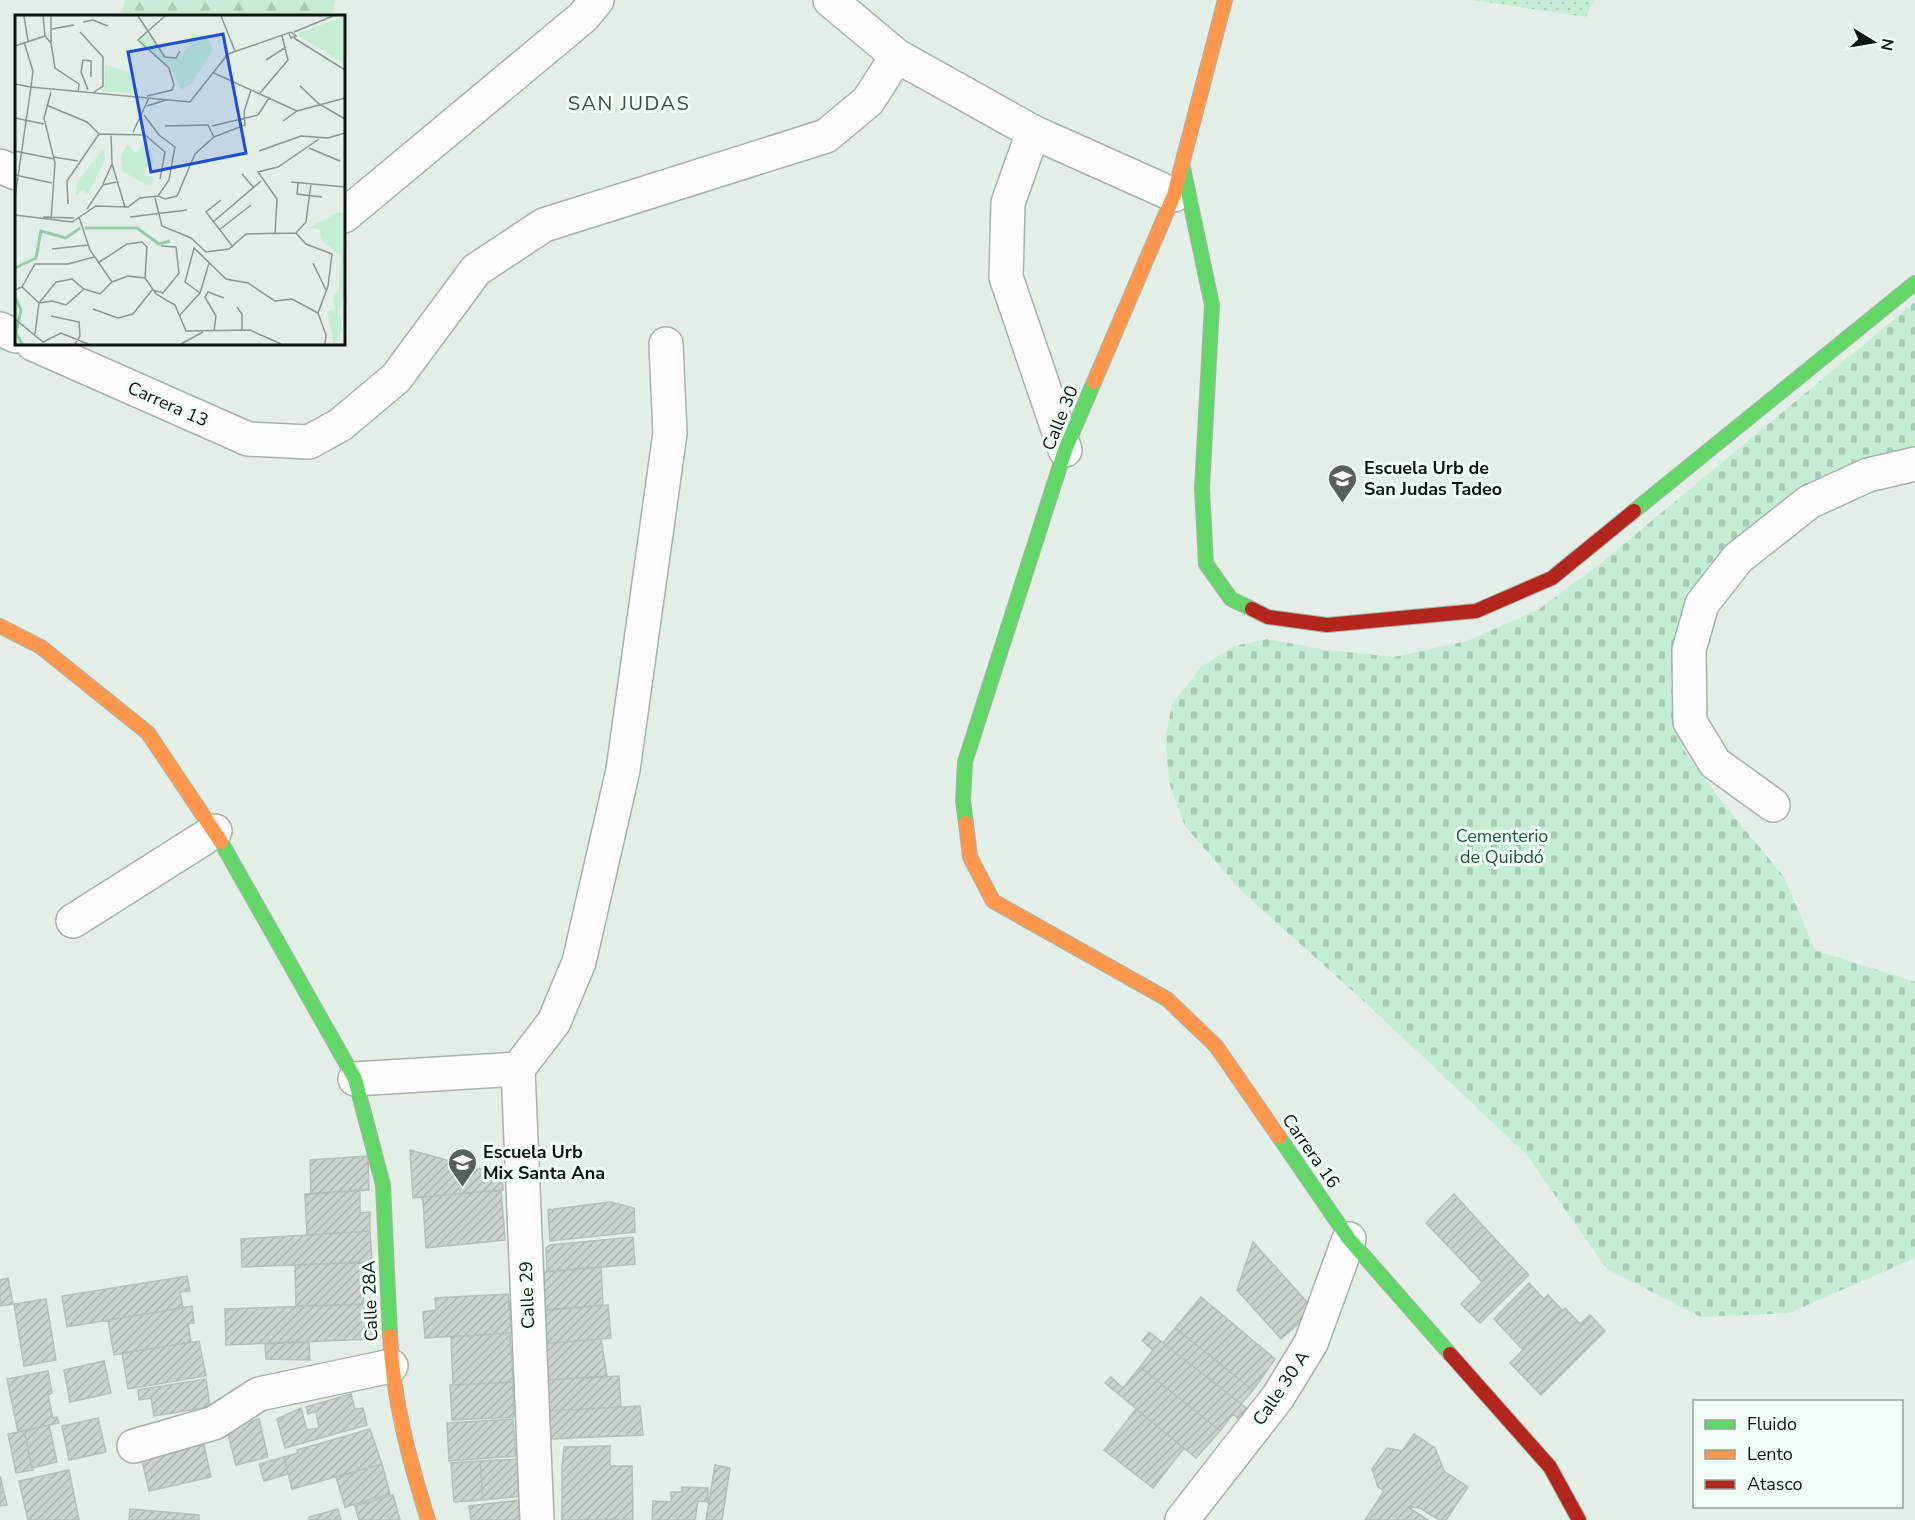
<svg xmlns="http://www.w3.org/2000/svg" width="1915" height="1520" viewBox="0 0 1915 1520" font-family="'Nunito Sans',sans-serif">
	<defs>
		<pattern id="grass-dots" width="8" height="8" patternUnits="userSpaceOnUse" patternTransform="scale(1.5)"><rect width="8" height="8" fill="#c5edd4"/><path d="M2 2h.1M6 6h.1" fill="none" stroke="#a8cab5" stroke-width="1.8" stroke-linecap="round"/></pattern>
		<pattern id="forest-firs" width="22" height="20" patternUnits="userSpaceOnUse" patternTransform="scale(1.5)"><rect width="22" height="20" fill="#c5edd4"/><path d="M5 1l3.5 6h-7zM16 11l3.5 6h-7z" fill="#a8cab5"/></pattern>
		<pattern id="cemetery-stones" width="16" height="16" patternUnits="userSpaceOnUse" patternTransform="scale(1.5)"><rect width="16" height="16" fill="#c5edd4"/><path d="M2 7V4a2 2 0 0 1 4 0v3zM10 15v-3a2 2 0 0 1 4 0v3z" fill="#a8cab5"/></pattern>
		<pattern id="building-hatch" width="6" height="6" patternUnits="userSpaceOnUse" patternTransform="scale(1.5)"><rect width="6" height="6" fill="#cad4cd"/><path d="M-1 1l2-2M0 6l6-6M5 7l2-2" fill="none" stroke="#acb5af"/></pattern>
	</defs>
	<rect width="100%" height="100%" fill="#e2eee6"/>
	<path fill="url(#grass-dots)" d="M1472 0H1594L1586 17Z"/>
	<path fill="url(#forest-firs)" d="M125 0H335L332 16H121Z"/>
	<path fill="url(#cemetery-stones)" d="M1915 302V451L1826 475 1720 552 1684 619 1678 686 1683 749 1714 792 1784 877 1815 950 1915 982V1258L1789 1313 1701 1317 1607 1269 1526 1154 1366 1003 1242 892 1185 826 1170 785 1165 740 1172 704 1201 667 1234 646 1267 639 1327 650 1394 657 1467 641 1538 610 1601 563Z"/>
	<path fill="url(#building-hatch)" stroke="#b5bfb8" stroke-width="1.5" d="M410 1150 502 1175 503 1190 413 1198Z
		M368 1156 369 1190 311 1194 310 1160Z
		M360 1190V1213L370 1212V1231L307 1235 305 1194Z
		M501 1190 505 1240 426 1248 423 1201 421 1197Z
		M1454 1194 1495 1239 1468 1267 1426 1223Z
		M610 1202 634 1208 635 1232 550 1241 548 1210Z
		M370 1231 372 1262 242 1267 241 1239Z
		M633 1237 635 1264 547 1272 546 1248 550 1245Z
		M1495 1239 1509 1254 1482 1282 1468 1267Z
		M1253 1242 1314 1310 1281 1339 1237 1290Z
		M1509 1254 1529 1275 1480 1323 1461 1304Z
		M366 1262 367 1282 362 1281 364 1304 296 1306 295 1265Z
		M601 1267 603 1305 543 1310 541 1272Z
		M187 1276 190 1291 180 1292 183 1308 67 1327 62 1296Z
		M8 1278 13 1304 0 1306V1280Z
		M1529 1283 1544 1299 1548 1295 1562 1310 1523 1350 1494 1319Z
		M508 1294 512 1333 425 1338 423 1312 436 1310 435 1298Z
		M1201 1297 1275 1359 1253 1390 1175 1328Z
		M46 1299 56 1360 24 1366 14 1304Z
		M373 1304 374 1339 226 1345 225 1309Z
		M608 1305 611 1338 542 1344 539 1311Z
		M192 1306 194 1323 188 1324 191 1342 114 1355 108 1320Z
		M1565 1308 1580 1324 1590 1315 1605 1331 1541 1395 1510 1363Z
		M1175 1328 1253 1390 1241 1404 1163 1343Z
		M1149 1332 1254 1414 1245 1424 1233 1414 1220 1431 1140 1367 1153 1350 1142 1341Z
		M510 1333 513 1382 453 1385 451 1337Z
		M601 1339 607 1376 546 1380 542 1344Z
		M199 1341 206 1376 128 1389 122 1353Z
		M309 1342 310 1360 266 1359 265 1344Z
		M104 1361 111 1393 70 1402 64 1370Z
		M1140 1367 1220 1431 1196 1458 1105 1383 1111 1377 1123 1388Z
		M48 1371 52 1393 48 1395 53 1418 57 1417 59 1423 18 1432 7 1379Z
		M619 1376 621 1407 549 1411 546 1380Z
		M206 1379 210 1407 154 1416 151 1398 139 1400 138 1390Z
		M513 1382 514 1417 452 1420 450 1385Z
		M351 1394 355 1409 363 1408 367 1425 285 1448 277 1419 301 1408 307 1430 319 1428 316 1411 308 1414 306 1407Z
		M640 1406 643 1435 550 1439 549 1411Z
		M1136 1409 1184 1448 1153 1488 1104 1450Z
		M98 1418 106 1452 69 1460 62 1426Z
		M259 1419 268 1457 236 1465 226 1427Z
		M513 1419 516 1456 449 1461 447 1423Z
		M49 1425 57 1462 32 1468 24 1431Z
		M370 1429 382 1464 292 1489 284 1457 298 1453 297 1450Z
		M24 1431 33 1470 16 1473 8 1434Z
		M1414 1434 1435 1448 1444 1471 1468 1487 1446 1520H1439L1420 1508 1408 1507 1428 1520H1365L1384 1491 1378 1487 1372 1469 1387 1448 1402 1451Z
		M203 1441 211 1477 149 1491 141 1456Z
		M610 1446V1466H632L633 1519 562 1520V1468L564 1447Z
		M284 1457 288 1474 264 1481 259 1464Z
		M522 1459 524 1496 483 1500 480 1461Z
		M480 1461 483 1500 454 1502 451 1463Z
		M382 1464 390 1494 345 1507 336 1477Z
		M715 1465 730 1468 722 1520H706Z
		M69 1470 79 1520H28L19 1481Z
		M0 1476 7 1505 0 1506Z
		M682 1487 708 1488V1502L698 1501 695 1520H652L653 1501 671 1502V1492H682Z
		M393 1495 400 1520H359L355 1506Z
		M520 1500 521 1520H471L469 1506Z
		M130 1509 199 1515V1520H129Z
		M338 1509 341 1520H309V1517Z"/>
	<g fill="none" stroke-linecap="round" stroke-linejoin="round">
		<defs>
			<path id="street" d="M830 0 897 56 1033 132 1174 195
				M1033 132 1008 203 1006 277 1065 450
				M0 166 16 173
				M344 216 583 17 597 0
				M0 329 16 336
				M33 344 248 439 309 442 340 425 396 378 476 270 544 225 826 136 868 101 897 56
				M1773 805 1715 763 1690 722 1689 650 1702 604 1738 558 1809 502 1868 475 1915 464
				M73 921 215 831
				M518 1069 537 1520
				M355 1079 518 1069 554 1022 579 962 623 770 670 433 666 344
				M134 1446 214 1423 259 1394 391 1366
				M1182 1520 1278 1397 1311 1343 1349 1239"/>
			<path id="fast" d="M1183 168 1212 305 1202 488 1206 564 1231 599 1252 609
				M1634 511 1915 283
				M966 823 963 801 965 762 1065 450 1094 382
				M221 842 355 1079 383 1185 390 1336
				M1279 1137 1349 1239 1450 1354"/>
			<path id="slow" d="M1094 382 1174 195 1225 0
				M0 626 41 647 148 733 221 842
				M966 823 970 857 993 901 1167 999 1216 1046 1279 1137
				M390 1336C393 1400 409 1459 428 1520"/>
			<path id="jam" d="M1252 609 1268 617 1327 625 1476 611 1552 578 1634 511
				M1450 1354 1550 1467 1579 1520"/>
		</defs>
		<use href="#street" stroke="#a8b2ac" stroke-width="36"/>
		<use href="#fast" stroke="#a8b2ac" stroke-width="16"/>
		<use href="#slow" stroke="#a8b2ac" stroke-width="16"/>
		<use href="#jam" stroke="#a8b2ac" stroke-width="16"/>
		<use href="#street" stroke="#fbfcfb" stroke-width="33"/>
		<use href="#fast" stroke="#63d668" stroke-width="14"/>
		<use href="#slow" stroke="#ff974d" stroke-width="14"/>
		<use href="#jam" stroke="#b3261e" stroke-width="14"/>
	</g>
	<defs>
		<symbol id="school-pin" viewBox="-11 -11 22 30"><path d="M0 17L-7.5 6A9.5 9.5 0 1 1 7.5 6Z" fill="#57615b" stroke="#f0fef5"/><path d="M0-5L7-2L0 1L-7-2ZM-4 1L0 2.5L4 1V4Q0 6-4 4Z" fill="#fff"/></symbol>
	</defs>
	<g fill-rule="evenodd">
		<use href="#school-pin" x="1326" y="462" width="33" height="45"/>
		<use href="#school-pin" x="446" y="1146" width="33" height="45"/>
	</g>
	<g text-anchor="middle" stroke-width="6" stroke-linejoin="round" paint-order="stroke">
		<g font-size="18" fill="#0c1510" stroke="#f0fef5">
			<text transform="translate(168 404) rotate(24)" y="6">Carrera 13</text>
			<text transform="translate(1060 418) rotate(-68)" y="6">Calle 30</text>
			<text transform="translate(1311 1151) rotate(55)" y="6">Carrera 16</text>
			<text transform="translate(527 1295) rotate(-92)" y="6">Calle 29</text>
			<text transform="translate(370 1301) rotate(-92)" y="6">Calle 28A</text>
			<text transform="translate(1281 1388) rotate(-56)" y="6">Calle 30 A</text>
		</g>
		<g font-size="18" font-weight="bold" fill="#0c1510" stroke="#f0fef5" text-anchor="start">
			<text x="1364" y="474">Escuela Urb de<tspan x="1364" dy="21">San Judas Tadeo</tspan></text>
			<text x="483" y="1158">Escuela Urb<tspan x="483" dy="21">Mix Santa Ana</tspan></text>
		</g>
		<g font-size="18" fill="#1f583b" stroke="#f0fef5">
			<text x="1502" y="842">Cementerio<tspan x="1502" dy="21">de Quibdó</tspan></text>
		</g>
		<g font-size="20" letter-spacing="1.5" fill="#394d41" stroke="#f0fef5">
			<text x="629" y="110">SAN JUDAS</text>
		</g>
	</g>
	<g transform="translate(15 15)">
		<rect width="330" height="330" fill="#e2eee6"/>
		<path d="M330 1V49L284 21V18ZM90 50 118 58 119 78 86 76 90 70Z" fill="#c5edd4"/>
		<path d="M113 129 120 138 129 129 130 136H136L139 149 129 153 130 161H138L137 169 131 170 107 156 106 140ZM88 134 90 144 80 166 72 179 68 175 61 180 62 167ZM324 197 330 199V280L323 298 327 302V316L319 329 312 296 320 294 318 283 324 273 326 241 307 226 305 215 293 213Z" fill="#c5edd4"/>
		<path d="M177 18 192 22 198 35 177 68 166 75 156 53 124 27 128 20 135 19 150 43H163L174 32Z" fill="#c5edd4"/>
		<path fill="none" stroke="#96cead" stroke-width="3" d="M70 213H122L144 229 155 226M0 253 21 243 26 216 51 223 65 213M0 282 6 295 1 318 7 329"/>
		<path fill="none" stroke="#8c9790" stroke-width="1.5" d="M9 1 13 26M28 1 30 21M36 1V27M123 1 150 42 161 43 165 36M206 1 220 36M68 7 78 5 93 11M37 14 59 10M65 17 88 42V71L79 77M279 17 318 1M30 21 36 28 40 53 64 69 63 77M279 23 330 55M0 31 30 21M251 45 271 32M199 58 282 96M0 69 16 72 18 56 9 27M285 71 304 89 330 104M73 75 66 57 68 45 76 46V62M36 77 29 103 40 148 36 205M245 78 273 45 267 21M132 81 157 75 159 70 154 53 123 25 150 1M31 90 72 107 84 119 130 120 150 137 145 164M132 91 151 85M243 100 254 83M0 103 29 109M268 106 282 96 330 83M150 111 193 110 199 122M197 111 243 100M118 117 134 83M96 119 97 149 110 192M294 133 325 146M0 136 39 144M244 136 286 121 313 123 330 118M39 142 63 146M227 159 239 173M0 160 37 168M276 167 330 172M283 168 282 179 307 182M88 169 97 149M143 181 150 184 162 181 180 139 199 122 230 110 229 97 236 75M0 182 16 72 175 87 213 39 276 17 281 21 276 23 274 19M140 183 147 211 176 223 191 237 214 234 231 219 281 218M206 185 191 197 218 232M53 189 52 166 84 119M72 194 88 170 101 167M0 200 57 207 81 191 113 192 125 183 143 181 154 165 160 132 144 120 129 100M28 202 59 203M64 202 75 235 97 267M115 202 172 195M198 207 246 166M204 215 236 190M281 218 291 229 317 239 313 271 303 298 311 320 310 329M281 218 291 207 296 169M260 219 262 184 243 157 263 152 304 124M37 234 73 230M83 248 112 229 127 227 132 232 130 263M298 248 311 275M7 272 24 288 37 286 51 290 69 274M0 275 7 272 20 249H53L79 242M138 275 148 278 164 258 161 232 146 231M185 278 170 267 179 233 211 264 233 268 260 286 277 284 303 298M222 292 227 299V315M78 294 103 303 118 299 137 275M36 301 64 307 65 321 60 329M164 301 185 278 194 248M0 304 28 327 46 318 73 329M199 316 201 301 190 282 193 277 209 283M20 319 24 288 41 267 57 264 69 274 85 279 97 267 113 261 130 263 141 279 160 290 171 316 235 315 266 329M166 329 188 317"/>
		<path fill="#1d4ed8" fill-opacity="0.15" stroke="#1d4ed8" stroke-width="3" d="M208 19 231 138 136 157 113 37Z"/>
		<rect width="330" height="330" fill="none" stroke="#0c1510" stroke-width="3"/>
	</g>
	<rect x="1693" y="1400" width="210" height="108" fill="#f0fef5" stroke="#95a199" stroke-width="1.5"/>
	<rect x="1705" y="1420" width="30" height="9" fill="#63d668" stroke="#95a199" stroke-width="1.5"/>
	<text x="1747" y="1430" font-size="18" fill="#0c1510">Fluido</text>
	<rect x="1705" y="1450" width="30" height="9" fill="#ff974d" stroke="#95a199" stroke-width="1.5"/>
	<text x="1747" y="1460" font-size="18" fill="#0c1510">Lento</text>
	<rect x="1705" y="1480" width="30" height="9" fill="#b3261e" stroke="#95a199" stroke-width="1.5"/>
	<text x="1747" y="1490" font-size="18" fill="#0c1510">Atasco</text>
	<g transform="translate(1873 42) rotate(101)" stroke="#f0fef5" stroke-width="4.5" paint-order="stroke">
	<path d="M0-4.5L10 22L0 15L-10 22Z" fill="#0c1510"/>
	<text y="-9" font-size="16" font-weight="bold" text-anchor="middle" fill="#0c1510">N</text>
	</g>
</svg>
